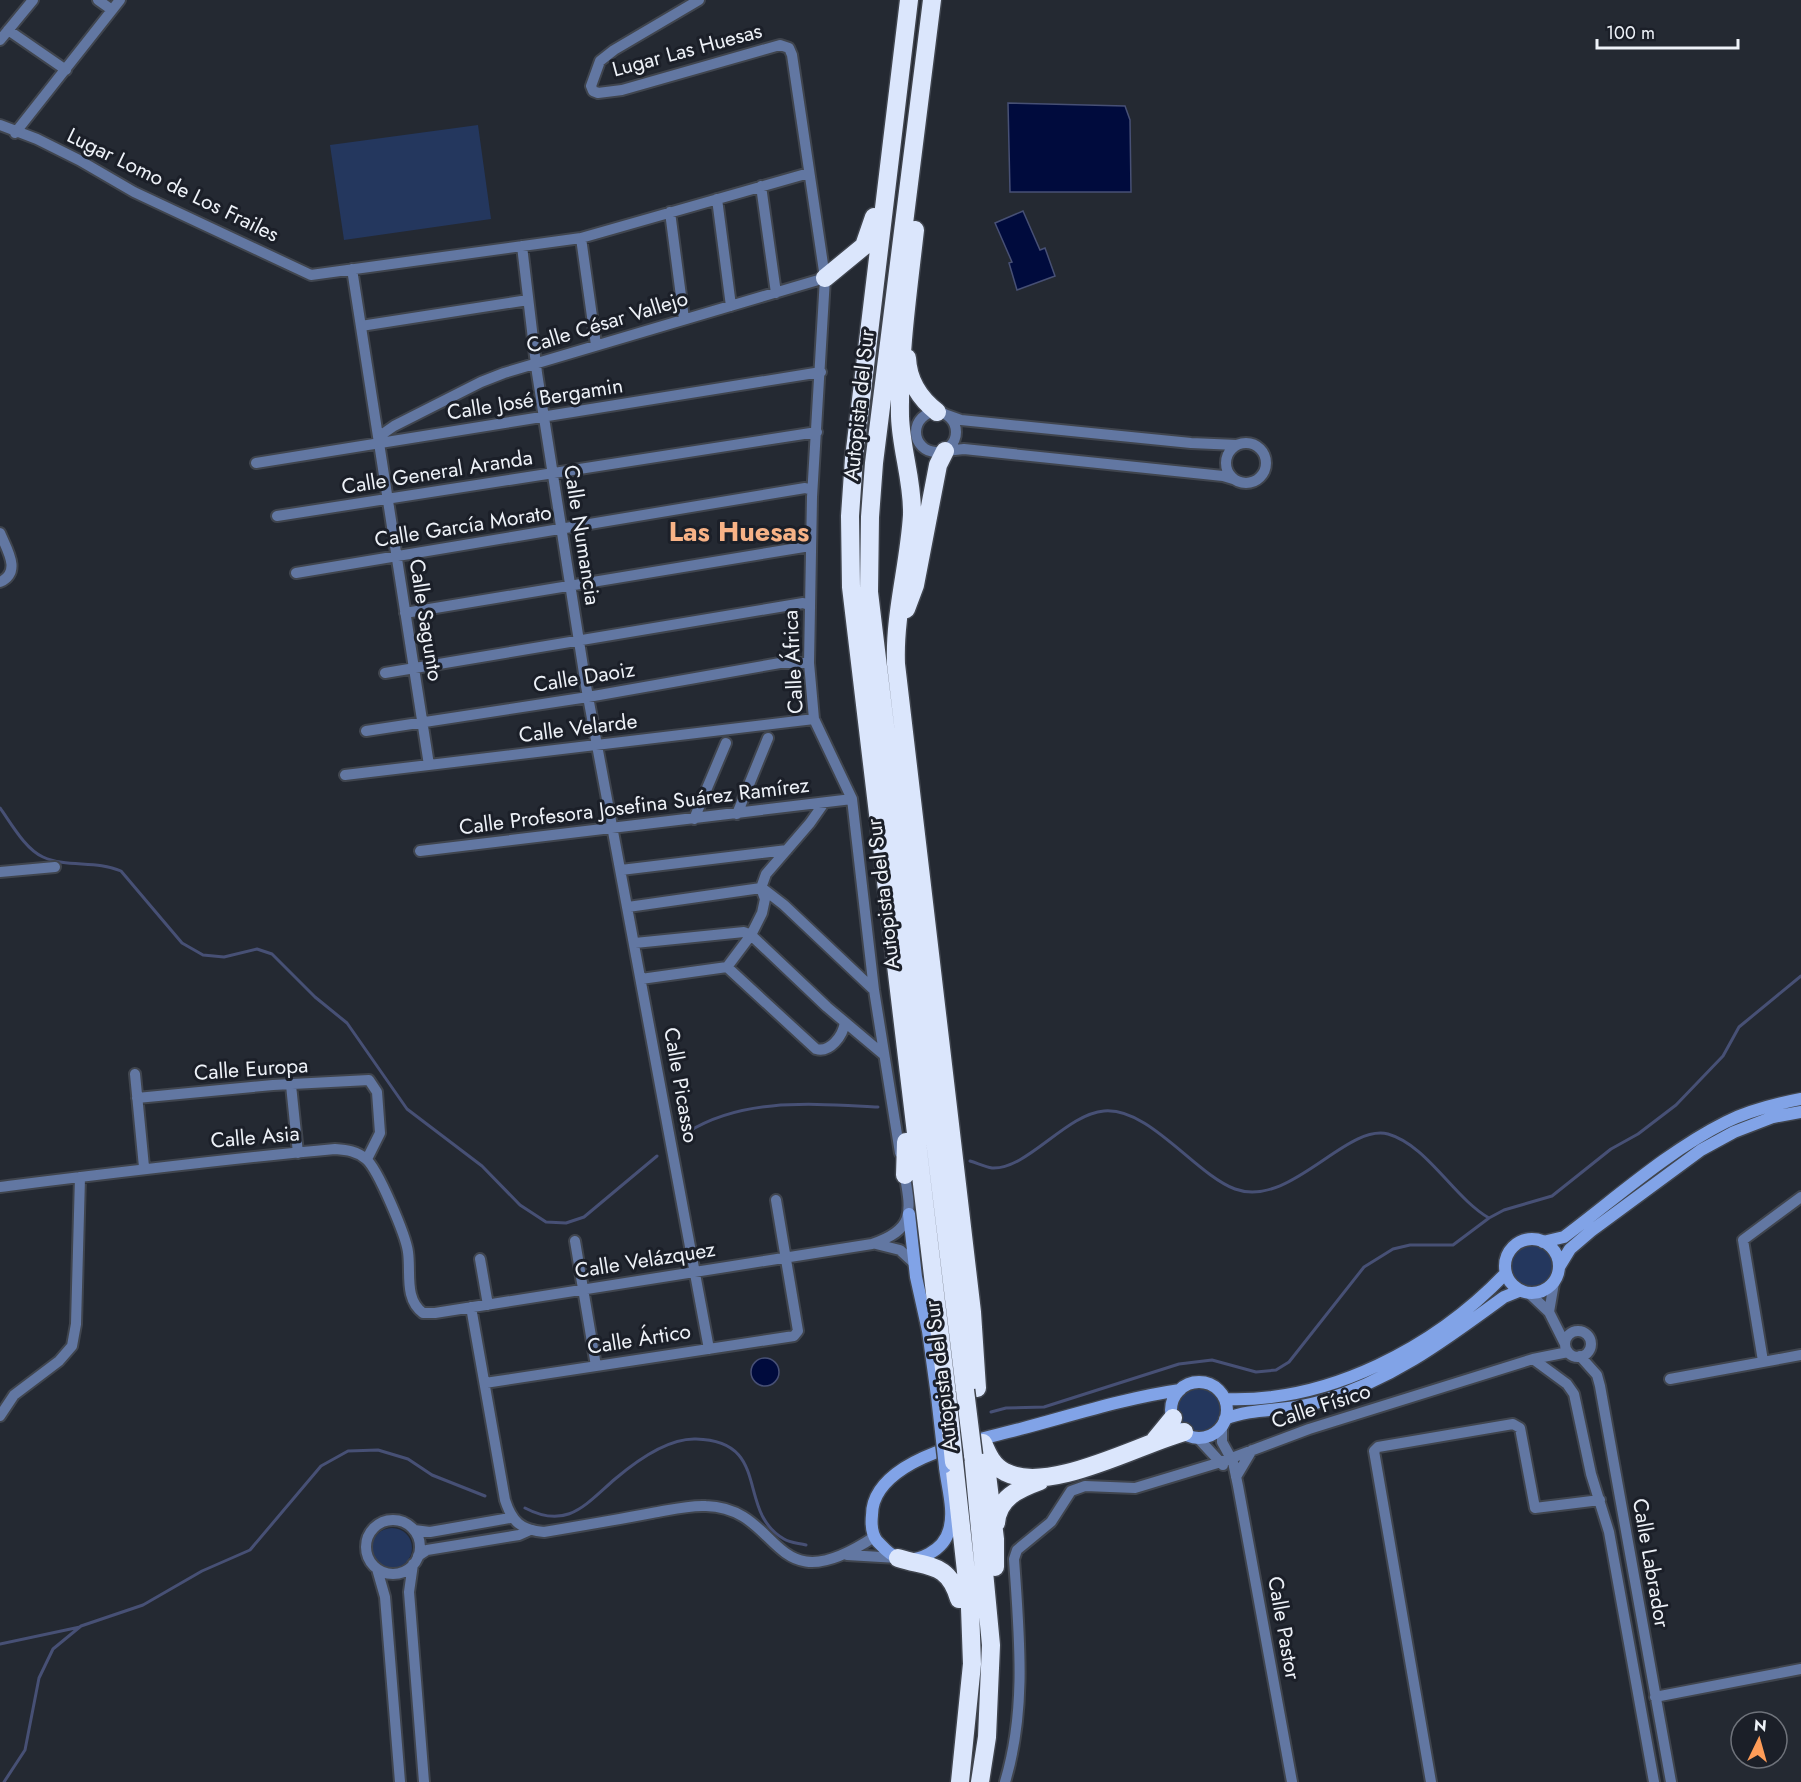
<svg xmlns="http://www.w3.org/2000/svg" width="1801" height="1782" viewBox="0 0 1801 1782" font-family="Jost,sans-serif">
	<rect width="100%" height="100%" fill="#242932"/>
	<path fill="#24375e" d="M478 125 491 219 344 240 330 145Z
		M1511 1267a21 21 0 1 1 42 0a21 21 0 1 1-42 0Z
		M1178 1410a21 21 0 1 1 42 0a21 21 0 1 1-42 0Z
		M372 1548a20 20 0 1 1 40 0a20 20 0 1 1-40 0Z"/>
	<path fill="#000b3d" stroke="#475075" stroke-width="1.5" d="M1008 103 1125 106 1130 120 1131 192H1010Z
		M1023 211 1040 250 1045 248 1055 276 1017 290 1009 263 1012 262 995 223Z
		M751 1372a14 14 0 1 1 28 0a14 14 0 1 1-28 0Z"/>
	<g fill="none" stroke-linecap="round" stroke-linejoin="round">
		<path stroke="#475075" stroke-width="3" d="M0 808C11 823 25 849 43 857 67 868 96 860 121 871L182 943 203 955 224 957 257 949 272 954 315 997 347 1023 407 1109 482 1166 520 1205 546 1222 566 1223 584 1217 657 1156
			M688 1132C744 1097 814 1104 878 1107
			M970 1161C977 1163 985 1167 992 1168 1027 1170 1066 1114 1104 1111 1149 1107 1195 1174 1235 1189 1290 1209 1346 1123 1388 1134 1427 1145 1454 1198 1489 1218
			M991 1412 1006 1408 1044 1407 1179 1364 1212 1360 1256 1372 1276 1370 1289 1362 1364 1267 1393 1249 1410 1245H1453L1489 1218 1504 1210 1552 1196 1611 1149 1638 1134 1676 1105 1723 1056 1739 1027 1801 976
			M525 1508C567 1530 585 1505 615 1479 635 1462 668 1438 696 1439 773 1441 735 1511 784 1539 790 1543 799 1543 806 1545
			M0 1644 80 1627
			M4 1782 25 1750 39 1678 53 1649 81 1626 143 1605 202 1571 250 1550 321 1466 348 1451 378 1450 408 1459 432 1475 485 1496"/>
		<defs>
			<path id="street" d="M98 0 112 10
				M699 0 614 50 600 61 591 86 593 91 598 93 622 90 780 45 789 48 792 55 825 278 812 497 809 663 814 719 852 799 874 990 900 1153
				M8 30 66 70
				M0 40 33 0
				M0 125 37 139 79 160 134 192 311 275 581 238 809 173
				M15 133 120 0
				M761 186 776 293
				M717 199 731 306
				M670 212 684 319
				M581 238 596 345
				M522 246 537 373 586 686 709 1349
				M352 269 429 765
				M361 326 528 300
				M916 432a20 20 0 1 1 40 0a20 20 0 1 1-40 0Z
				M947 415 961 420 1191 443 1237 445
				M1226 463a20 20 0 1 1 40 0a20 20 0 1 1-40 0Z
				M379 443 384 433 394 426 481 382 504 373 825 278
				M945 451 964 449 1223 476 1233 479
				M256 463 821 372
				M277 516 817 432
				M0 533C7 550 22 572 0 582
				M296 573 805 488 812 490
				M405 613 810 546
				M385 673 803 603 809 605
				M366 731 588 697 780 663H809
				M345 775 814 719
				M737 814 768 738
				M694 819 726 743
				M420 851 852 799
				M621 870 787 850
				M0 872 55 867
				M762 888 784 905 874 990
				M628 907 761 888
				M635 943 744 932 751 935 827 1007 884 1055
				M727 967 751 935 762 913 765 899 761 888 766 874 810 823 824 803
				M727 967 816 1049C830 1053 843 1036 845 1022
				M641 979 727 967
				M135 1074 144 1167
				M291 1085 298 1153
				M137 1098 273 1085 369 1080 377 1092 380 1133 367 1159
				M0 1187C112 1173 223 1159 335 1149 347 1150 357 1151 366 1159 378 1169 406 1236 408 1252 411 1273 404 1299 423 1313H435L872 1244C916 1229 911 1212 904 1171
				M575 1241 596 1366
				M876 1244 900 1250 914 1263
				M480 1259 488 1305
				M1530 1294 1549 1312 1565 1344
				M471 1307 505 1500C512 1522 521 1530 544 1532 580 1526 616 1520 652 1513 670 1510 688 1505 706 1506 784 1508 769 1607 874 1537
				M1549 1312 1554 1283
				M1565 1344a13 13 0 1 1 26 0a13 13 0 1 1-26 0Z
				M1580 1356 1597 1375 1600 1386 1671 1782
				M1533 1359 1567 1384 1574 1394 1591 1474 1609 1532 1654 1782
				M1763 1361 1743 1240 1801 1197
				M1670 1379 1801 1355
				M485 1383 794 1336 798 1331 776 1200
				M0 1416 14 1395 59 1361 72 1346 76 1324 80 1177
				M1222 1425V1442L1233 1462 1238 1486 1292 1782
				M1197 1437 1223 1465
				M1236 1477 1252 1450
				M366 1547a27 27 0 1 1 54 0a27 27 0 1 1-54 0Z
				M414 1530 430 1532 510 1518
				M847 1555 898 1558
				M418 1556 427 1550 519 1535 528 1531
				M413 1564 409 1592 424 1782
				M377 1569 385 1597 400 1782
				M1655 1697 1801 1669
				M1005 1782C1027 1709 1019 1634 1014 1559L1017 1550 1051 1522 1071 1491 1085 1486 1135 1488 1221 1462 1309 1429 1533 1359 1568 1352
				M1431 1782 1374 1451 1378 1447 1513 1424 1520 1428 1535 1508 1600 1500"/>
			<path id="secondary" d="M909 1214 916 1277 928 1331 937 1396
				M1505 1266a27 27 0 1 1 54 0a27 27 0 1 1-54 0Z
				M1543 1242 1564 1237C1616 1198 1668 1151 1726 1122 1750 1110 1775 1104 1801 1099
				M1559 1267 1570 1249 1591 1231 1701 1150 1734 1132 1773 1117 1801 1112
				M1171 1410a28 28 0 1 1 56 0a28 28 0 1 1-56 0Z
				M1225 1399C1329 1403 1435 1347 1505 1274
				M1225 1419C1254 1407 1288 1412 1319 1402 1392 1380 1444 1341 1504 1297L1519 1291
				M945 1467C947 1486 955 1511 949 1530 944 1550 918 1564 898 1558 889 1555 883 1547 877 1541 871 1533 871 1524 872 1515 872 1494 887 1479 904 1468 937 1447 982 1439 1020 1429 1073 1415 1125 1398 1180 1390"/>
			<path id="highway" d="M909 0 854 458 850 516 851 587 947 1394
				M932 0 874 463 870 517 869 592 965 1390
				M915 230C908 292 899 354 900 416 901 450 913 481 912 515 909 565 894 614 896 664L972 1312 977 1388
				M825 278 864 246 874 217
				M907 358C908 380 920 399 937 412
				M906 609 915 585 938 465 945 451
				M905 1175 906 1142
				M1155 1440 1173 1418
				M983 1443C988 1455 993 1466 1005 1472 1048 1495 1140 1444 1184 1432
				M973 1455 991 1645 987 1737 980 1782
				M954 1462 970 1608 972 1664 960 1782
				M986 1466 995 1539V1567
				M996 1523C998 1498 1018 1489 1040 1481
				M898 1558C929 1568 948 1562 959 1599"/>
		</defs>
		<use href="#street" stroke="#40454e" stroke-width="14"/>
		<use href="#secondary" stroke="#40454e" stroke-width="15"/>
		<use href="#highway" stroke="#40454e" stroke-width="21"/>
		<use href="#street" stroke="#6277a2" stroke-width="10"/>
		<use href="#secondary" stroke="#81a3e7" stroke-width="12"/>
		<use href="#highway" stroke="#dbe6fc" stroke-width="18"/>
		<defs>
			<path id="secondary-bridge" d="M937 1396 945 1467"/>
			<path id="highway-bridge" d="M965 1390 973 1455
				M947 1394 954 1462"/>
		</defs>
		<use href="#secondary-bridge" stroke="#40454e" stroke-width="15" stroke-linecap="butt"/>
		<use href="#highway-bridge" stroke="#40454e" stroke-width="21" stroke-linecap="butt"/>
		<use href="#secondary-bridge" stroke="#81a3e7" stroke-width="12"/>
		<use href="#highway-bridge" stroke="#dbe6fc" stroke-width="18"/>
	</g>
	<g text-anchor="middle" stroke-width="6" stroke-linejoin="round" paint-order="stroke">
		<g font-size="21" fill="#eef2f8" stroke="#1b1f28">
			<text transform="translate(687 50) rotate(-15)" y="7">Lugar Las Huesas</text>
			<text transform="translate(173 185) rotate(26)" y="7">Lugar Lomo de Los Frailes</text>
			<text transform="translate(607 322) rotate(-17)" y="7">Calle César Vallejo</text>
			<text transform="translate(535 399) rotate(-9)" y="7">Calle José Bergamin</text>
			<text transform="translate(859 405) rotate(-84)" y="7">Autopista del Sur</text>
			<text transform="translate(437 472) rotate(-9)" y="7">Calle General Aranda</text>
			<text transform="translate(463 526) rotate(-9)" y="7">Calle García Morato</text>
			<text transform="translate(582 535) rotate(81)" y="7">Calle Numancia</text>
			<text transform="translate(426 620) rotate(81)" y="7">Calle Sagunto</text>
			<text transform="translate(793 662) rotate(-93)" y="7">Calle África</text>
			<text transform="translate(584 677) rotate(-9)" y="7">Calle Daoiz</text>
			<text transform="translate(578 728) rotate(-7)" y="7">Calle Velarde</text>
			<text transform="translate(634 806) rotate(-7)" y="7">Calle Profesora Josefina Suárez Ramírez</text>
			<text transform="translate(883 894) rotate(-97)" y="7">Autopista del Sur</text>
			<text transform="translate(251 1069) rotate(-4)" y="7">Calle Europa</text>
			<text transform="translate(681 1085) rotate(80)" y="7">Calle Picasso</text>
			<text transform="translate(255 1137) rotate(-5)" y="7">Calle Asia</text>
			<text transform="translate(645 1260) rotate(-9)" y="7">Calle Velázquez</text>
			<text transform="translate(639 1339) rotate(-9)" y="7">Calle Ártico</text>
			<text transform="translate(941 1376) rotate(-97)" y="7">Autopista del Sur</text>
			<text transform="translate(1321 1406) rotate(-18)" y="7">Calle Físico</text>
			<text transform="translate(1651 1563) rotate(80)" y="7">Calle Labrador</text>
			<text transform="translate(1284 1628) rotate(80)" y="7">Calle Pastor</text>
		</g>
		<g font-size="27" font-weight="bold" fill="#f7b286" stroke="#1b1f28">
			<text x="739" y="541">Las Huesas</text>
		</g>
	</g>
	<g transform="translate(1759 1740) rotate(5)"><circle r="28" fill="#1b1f28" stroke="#6f737b" stroke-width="1.5"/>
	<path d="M0-4.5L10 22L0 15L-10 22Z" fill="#fe9c58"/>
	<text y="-9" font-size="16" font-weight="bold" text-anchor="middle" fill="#eef2f8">N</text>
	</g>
	<path d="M1597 39v9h141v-9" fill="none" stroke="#eef2f8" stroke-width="3"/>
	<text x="1606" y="39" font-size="18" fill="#eef2f8" stroke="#1b1f28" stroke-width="4.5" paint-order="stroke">100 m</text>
</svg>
